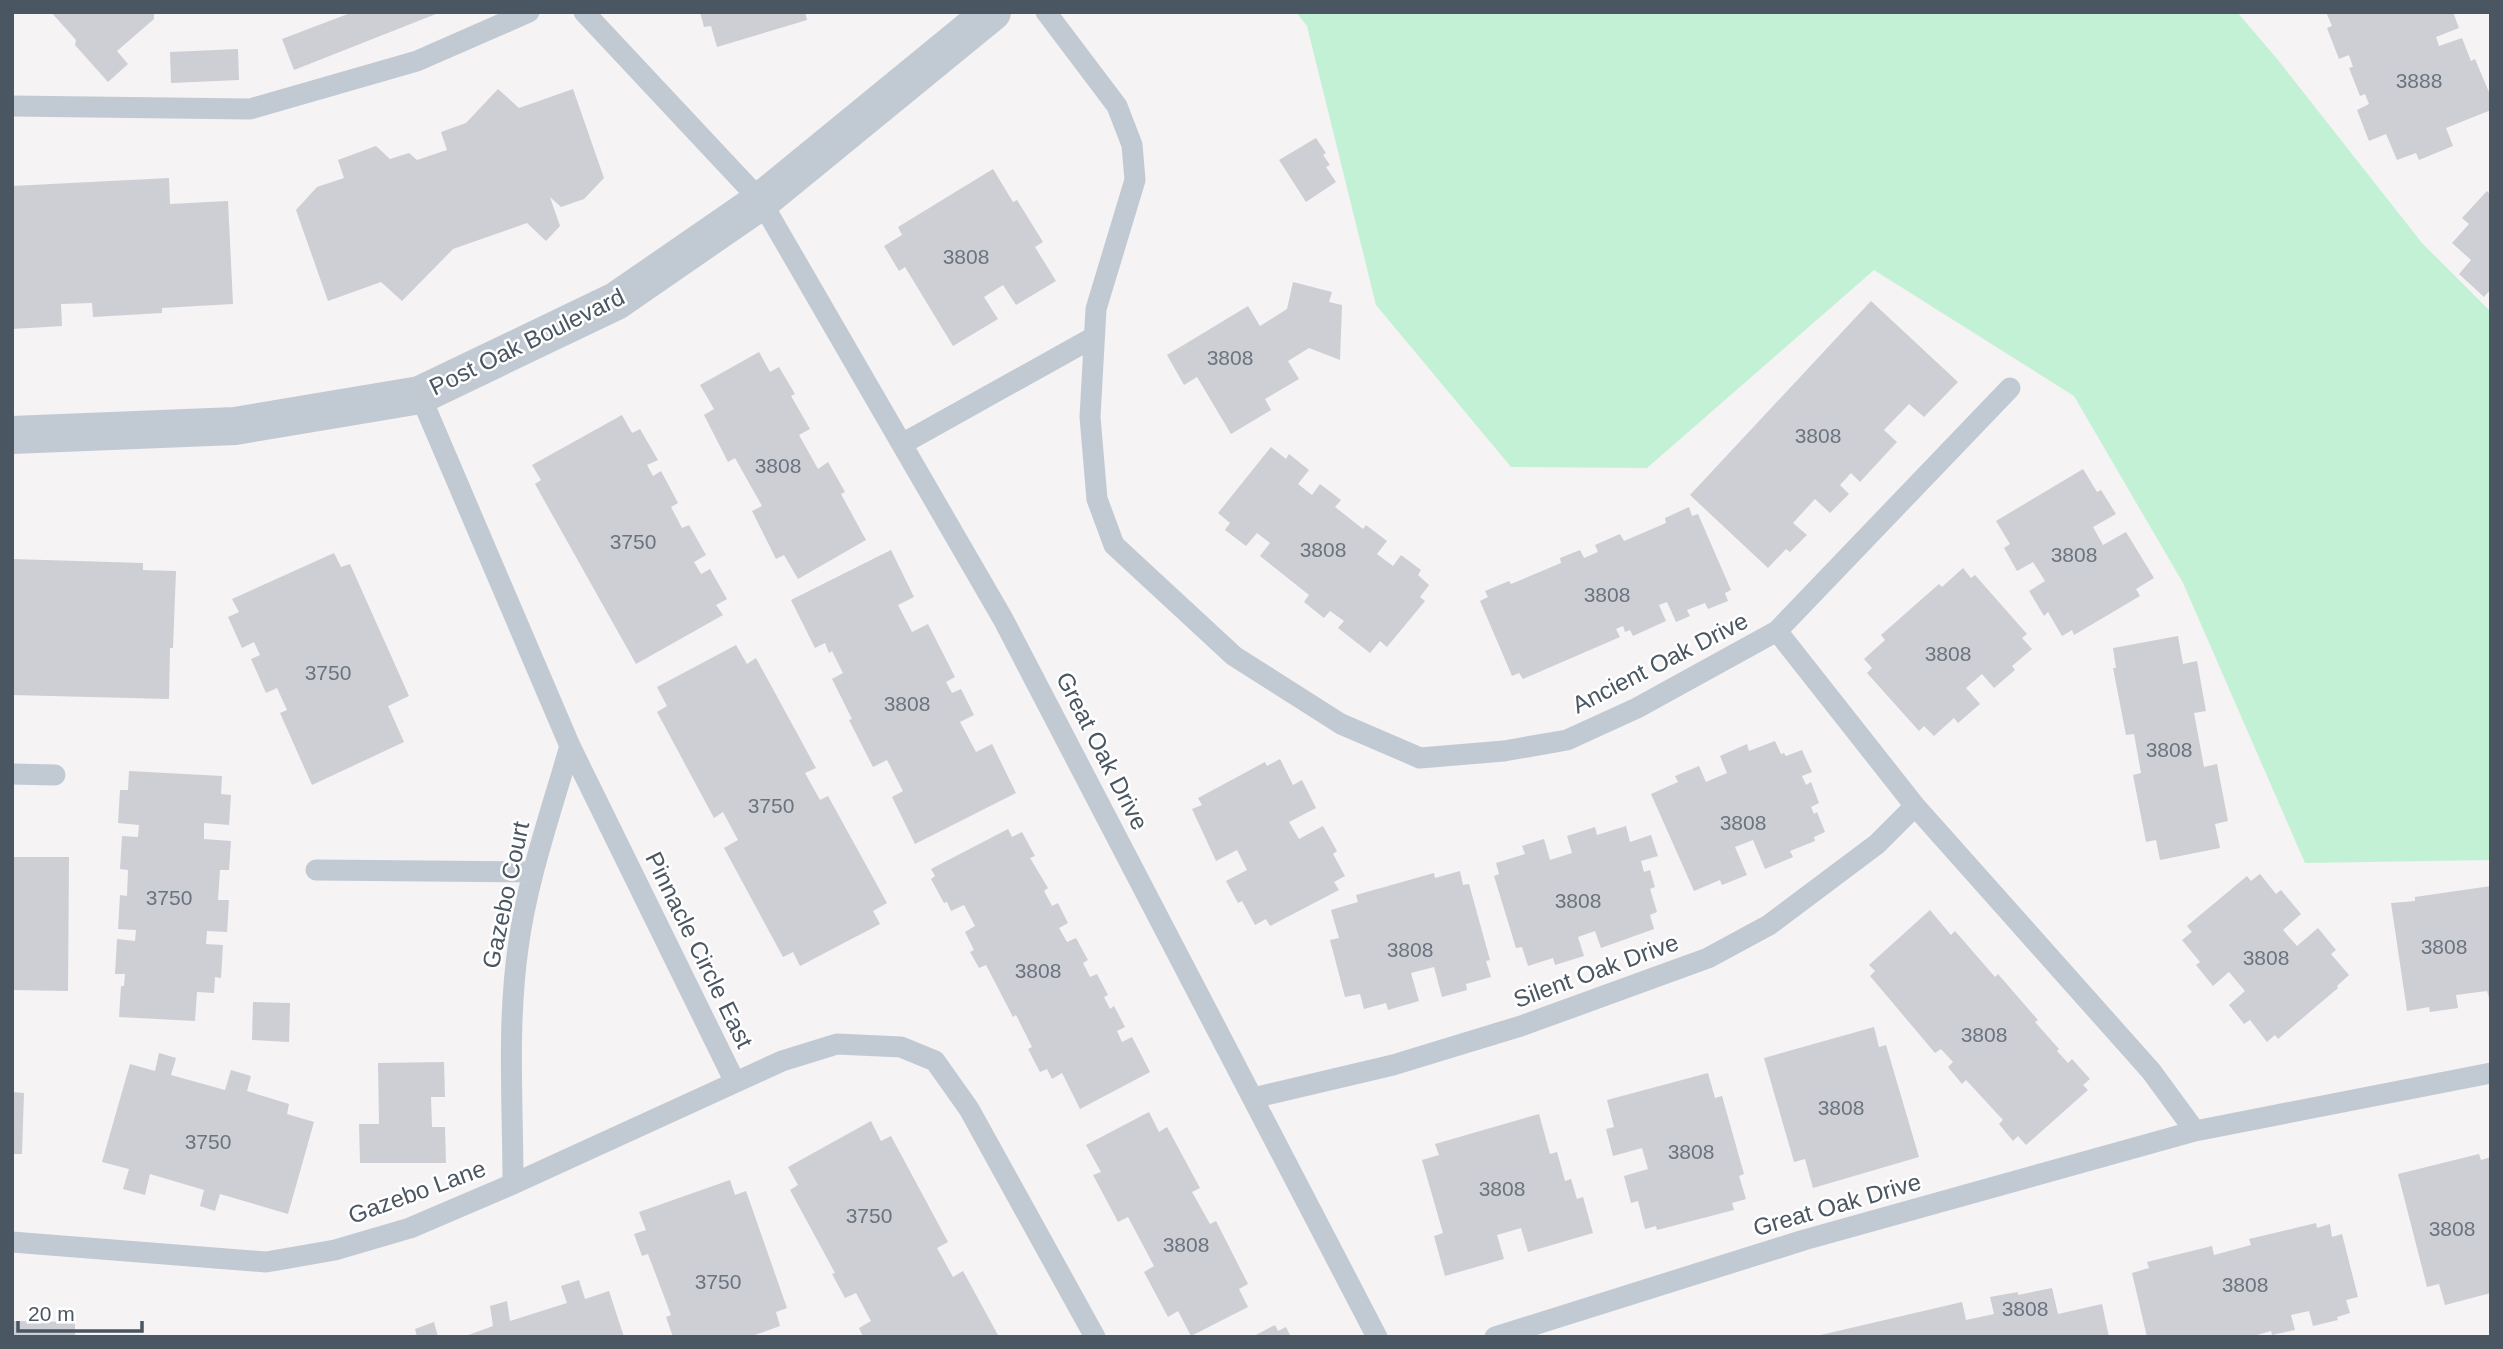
<svg xmlns="http://www.w3.org/2000/svg" width="2503" height="1349" viewBox="0 0 2503 1349" font-family="Arial,sans-serif">
	<rect width="100%" height="100%" fill="#f5f3f3"/>
	<path fill="#c3f1d5" d="M1296 12H2237L2278 60 2422 243 2491 312V860L2305 863 2183 583 2074 396 1874 270 1647 468 1511 467 1376 305 1307 26Z"/>
	<path fill="#cdcfd5" d="M51 12H154V19L117 51 128 64 108 82 75 45 76 40Z
		M353 12H441L294 70 282 39Z
		M700 12H805L807 20 717 47 711 26 704 27Z
		M2326 12H2453L2459 28 2436 37 2439 46 2462 38 2471 61 2475 59 2491 97V110L2446 128 2453 146 2419 160 2416 153 2397 160 2386 134 2369 141 2357 110 2369 104 2365 94 2360 96 2349 68 2353 67 2349 55 2339 59 2327 28 2332 26Z
		M238 49 239 80 171 83 170 52Z
		M498 89 519 108 573 89 604 178 584 199 561 207 550 197 560 226 546 241 527 223 453 249 402 301 381 282 328 301 296 210 317 187 344 178 338 160 376 146 390 159 409 153 417 160 447 150 441 132 466 123Z
		M1316 138 1326 153 1323 155 1330 165 1326 167 1336 182 1306 202 1279 160Z
		M993 169 1013 202 1017 200 1043 242 1035 247 1056 281 1016 305 1003 285 984 297 998 319 953 346 905 267 899 271 884 246 902 235 898 227Z
		M169 178 170 204 228 201 233 304 162 308V313L93 317 92 303 61 304 62 326 12 329V186Z
		M2487 191 2491 195V289L2484 297 2459 274 2471 260 2452 243 2469 224 2462 218Z
		M1293 282 1332 292 1329 302 1342 305 1340 360 1309 348 1288 361 1299 379 1265 399 1271 410 1231 434 1197 377 1184 385 1167 355 1248 306 1260 326 1287 309Z
		M1871 301 1958 382 1924 417 1909 404 1884 430 1897 442 1860 482 1851 473 1840 485 1849 494 1830 513 1815 499 1793 523 1807 535 1790 552 1786 549 1768 568 1690 495Z
		M759 352 770 372 779 367 795 394 791 396 810 429 799 435 818 469 828 462 845 492 841 494 866 540 798 579 784 555 776 559 752 511 762 506 735 458 728 462 704 415 714 409 700 385Z
		M622 415 632 433 640 429 658 460 647 465 653 476 661 471 678 503 671 507 682 528 689 525 706 555 694 562 701 574 710 569 727 599 716 605 723 615 636 664 535 484 541 480 532 465Z
		M1271 447 1286 459 1289 454 1309 470 1298 484 1312 495 1320 484 1341 500 1335 507 1363 529 1366 525 1387 541 1377 554 1393 566 1401 555 1421 570 1418 575 1429 585 1420 597 1425 601 1387 647 1380 641 1370 653 1338 628 1344 621 1330 611 1324 618 1304 602 1309 595 1260 556 1270 543 1257 533 1246 546 1225 530 1230 523 1218 513Z
		M2083 469 2097 492 2101 490 2116 514 2093 527 2103 545 2126 532 2154 578 2136 589 2140 596 2074 635 2072 630 2062 636 2048 612 2044 616 2029 591 2045 581 2033 562 2017 571 2004 548 2010 544 1996 521Z
		M1689 507 1692 516 1698 514 1731 590 1725 593 1728 601 1708 609 1705 603 1687 610 1690 616 1676 622 1667 602 1659 605 1666 621 1633 636 1630 630 1625 632 1623 626 1616 629 1620 637 1523 679 1519 673 1512 676 1480 601 1488 597 1485 591 1509 581 1511 584 1561 563 1560 558 1580 550 1584 558 1598 552 1595 545 1620 534 1624 541 1666 523 1665 518Z
		M891 550 914 597 898 605 912 632 928 624 955 677 946 682 952 693 961 689 974 715 960 722 976 752 992 744 1016 793 915 844 892 797 903 791 887 760 873 767 849 720 852 719 832 679 843 673 832 651 829 653 825 643 815 648 791 600Z
		M334 553 341 567 350 564 409 696 388 706 404 742 312 785 280 713 287 710 277 688 266 693 251 659 260 655 254 642 242 648 228 617 239 612 232 599Z
		M12 559 143 563V570L176 571 173 648H170L169 699 12 695Z
		M1963 568 1971 578 1975 575 2027 634 2022 638 2032 649 2012 666 2015 670 1994 688 1982 674 1966 688 1980 704 1958 723 1954 718 1934 736 1924 726 1919 731 1867 673 1872 668 1864 659 1885 640 1881 635 1939 584 1942 587Z
		M2178 636 2183 664 2197 661 2206 711 2194 713 2204 767 2217 764 2228 821 2215 824 2220 848 2160 860 2156 840 2146 842 2133 775 2141 773 2134 734 2126 735 2113 668H2116L2113 648Z
		M736 645 747 664 756 658 816 768 805 773 820 800 828 796 887 903 873 911 880 924 800 966 793 952 783 957 724 848 738 840 723 812 714 818 657 712 667 706 657 687Z
		M1775 741 1781 754 1784 753 1786 756 1802 750 1812 772 1802 776 1806 785 1811 782 1819 803 1811 807 1814 814 1817 812 1825 832 1814 837 1815 841 1790 851 1793 857 1765 869 1753 840 1735 847 1747 875 1722 885 1720 880 1694 891 1651 794 1678 782 1675 776 1699 766 1706 782 1727 773 1720 756 1747 744 1749 751Z
		M1280 759 1293 785 1302 780 1316 808 1289 822 1299 839 1323 826 1337 851 1333 854 1345 876 1334 882 1339 890 1270 926 1266 919 1255 925 1242 901 1238 903 1226 881 1247 870 1237 850 1216 861 1192 809 1202 805 1198 798 1265 762 1267 766Z
		M129 771 222 776 221 794 231 795 229 825 204 823V839L231 841 229 870H220L218 900H229L227 932 207 931 206 944 223 945 221 978 215 977 214 993 197 992 195 1021 119 1017 121 986H124L125 974H115L117 939 135 941 136 930 118 929 120 895 127 896 128 870 120 869 122 836 138 837 139 825 118 823 120 790H128Z
		M1626 826 1630 842 1651 835 1658 856 1641 861 1644 872 1650 870 1655 887 1650 889 1657 912 1650 915 1654 929 1601 948 1595 931 1578 937 1584 956 1555 965 1553 958 1528 966 1522 947 1516 948 1494 876 1499 874 1496 863 1525 854 1522 846 1544 839 1550 860 1572 853 1567 836 1595 827 1597 835Z
		M1008 829 1012 837 1022 832 1035 856 1030 858 1048 888 1044 891 1052 906 1058 903 1068 923 1059 928 1067 942 1076 938 1088 960 1083 963 1090 977 1097 974 1108 995 1104 997 1110 1009 1114 1006 1125 1027 1117 1031 1122 1042 1132 1037 1150 1072 1080 1109 1062 1073 1052 1079 1047 1069 1040 1072 1028 1049 1032 1047 1016 1015 1013 1017 986 965 979 968 970 952 974 950 965 932 975 926 964 905 951 911 947 902 944 903 931 879 935 876 931 869Z
		M12 857H69L68 991 13 990Z
		M1460 871 1463 885 1469 884 1490 960 1486 961 1491 977 1466 984 1467 990 1442 997 1434 967 1411 973 1419 1001 1388 1010 1386 1003 1364 1009 1360 994 1345 997 1330 940 1339 938 1331 910 1358 902 1356 895 1434 873 1435 878Z
		M2260 874 2276 894 2281 890 2301 914 2283 930 2297 946 2318 928 2336 950 2331 954 2349 975 2337 986 2338 988 2278 1039 2275 1035 2267 1042 2250 1020 2244 1024 2229 1005 2245 991 2229 972 2213 986 2196 965 2200 962 2182 940 2192 932 2187 926 2247 876 2251 881Z
		M2491 886V1004L2487 991 2456 995 2458 1008 2430 1012 2429 1007 2407 1011 2391 903 2415 901V897Z
		M1930 910 1951 935 1955 931 1995 977 1998 974 2038 1020 2035 1022 2059 1049 2057 1051 2068 1063 2072 1059 2090 1079 2083 1085 2088 1090 2026 1145 2018 1136 2013 1141 1999 1124 2003 1120 1966 1080 1962 1084 1948 1067 1953 1062 1941 1049 1935 1053 1870 976 1875 971 1869 965Z
		M253 1002 290 1003 289 1042 252 1040Z
		M1874 1027 1879 1047 1886 1045 1919 1157 1813 1188 1805 1159 1794 1162 1764 1058Z
		M159 1053 176 1058 171 1075 225 1090 231 1070 251 1076 247 1091 289 1104 287 1114 314 1122 288 1214 220 1194 215 1211 200 1206 204 1190 150 1174 145 1195 123 1189 129 1169 102 1162 130 1064 155 1071Z
		M444 1062 445 1097H431L432 1127H445L446 1163H360L359 1124H379L378 1063Z
		M1708 1073 1715 1098 1722 1096 1744 1174 1739 1176 1746 1199 1732 1203 1734 1210 1657 1230 1656 1226 1645 1229 1638 1201 1631 1203 1624 1176 1648 1169 1642 1148 1613 1156 1606 1129 1614 1127 1607 1100Z
		M12 1092 24 1093 22 1154H12Z
		M1149 1112 1159 1132 1167 1127 1200 1188 1192 1192 1210 1224 1216 1221 1248 1284 1239 1289 1248 1307 1191 1336 1178 1311 1168 1317 1144 1272 1154 1266 1128 1217 1118 1222 1093 1175 1101 1172 1086 1145Z
		M1539 1114 1550 1154 1557 1152 1565 1181 1571 1179 1577 1199 1583 1197 1593 1233 1528 1252 1521 1228 1497 1235 1504 1259 1445 1276 1434 1236 1443 1233 1422 1160 1439 1155 1435 1144Z
		M871 1121 881 1141 891 1136 948 1242 937 1248 953 1277 963 1271 999 1337H863L859 1328 871 1321 856 1293 845 1298 832 1274 835 1273 790 1190 798 1185 788 1167Z
		M2479 1154 2481 1160 2491 1157V1293L2445 1305 2439 1284 2427 1287 2398 1174Z
		M730 1180 735 1195 746 1191 787 1308 776 1312 780 1326 749 1337H673L666 1317 671 1315 648 1254 642 1256 634 1234 646 1230 639 1212Z
		M2316 1223 2317 1228 2330 1224 2332 1237 2342 1234 2358 1297 2346 1300 2350 1313 2337 1317 2338 1320 2313 1326 2309 1311 2291 1315 2295 1330 2272 1335 2271 1331 2250 1337H2147L2132 1273 2149 1268 2147 1262 2212 1246 2214 1255 2251 1245 2249 1239Z
		M579 1280 585 1299 609 1291 624 1337H463L493 1326 490 1306 507 1301 510 1321 567 1303 561 1286Z
		M2052 1288 2058 1314 2102 1304 2109 1337H1812L1962 1302 1966 1320 1994 1314 1990 1297 2018 1292V1295Z
		M12 1321 75 1322V1337H12Z
		M434 1322 438 1337H417L415 1329Z
		M1275 1325 1278 1331 1286 1327 1291 1337H1252Z"/>
	<g fill="none" stroke-linecap="round" stroke-linejoin="round">
		<path stroke="#c1cad2" stroke-width="21" d="M584 12 761 201 1003 619 1377 1337
			M1046 12 1117 106 1132 145 1135 180 1096 309 1090 417 1097 499 1114 545 1234 656 1341 724 1420 758 1504 751 1567 740 1637 708 1777 631 2010 388
			M12 106 250 109 417 61 529 12
			M420 395 570 746 735 1082
			M902 444 1094 337
			M1777 631 1915 806 2151 1071 2195 1131
			M12 774 55 775
			M316 870 533 872
			M1253 1098 1393 1065 1521 1026 1708 958 1769 925 1877 844 1915 806
			M513 1184C513 1106 507 1026 518 948 527 880 551 812 570 746
			M12 1242 266 1262 335 1250 410 1228 513 1184 782 1061 837 1044 901 1047 935 1061 969 1109 1095 1337
			M1495 1337 1804 1240 2195 1131 2491 1073"/>
		<path stroke="#c1cad2" stroke-width="38" d="M12 435 235 426 420 395 616 301 761 201 992 12"/>
	</g>
	<g text-anchor="middle" stroke-width="5" stroke-linejoin="round" paint-order="stroke">
		<g font-size="21" fill="#6b747e">
			<text x="2419" y="88">3888</text>
			<text x="966" y="264">3808</text>
			<text x="1230" y="365">3808</text>
			<text x="1818" y="443">3808</text>
			<text x="778" y="473">3808</text>
			<text x="633" y="549">3750</text>
			<text x="1323" y="557">3808</text>
			<text x="2074" y="562">3808</text>
			<text x="1607" y="602">3808</text>
			<text x="1948" y="661">3808</text>
			<text x="328" y="680">3750</text>
			<text x="907" y="711">3808</text>
			<text x="2169" y="757">3808</text>
			<text x="771" y="813">3750</text>
			<text x="1743" y="830">3808</text>
			<text x="169" y="905">3750</text>
			<text x="1578" y="908">3808</text>
			<text x="2444" y="954">3808</text>
			<text x="1410" y="957">3808</text>
			<text x="2266" y="965">3808</text>
			<text x="1038" y="978">3808</text>
			<text x="1984" y="1042">3808</text>
			<text x="1841" y="1115">3808</text>
			<text x="208" y="1149">3750</text>
			<text x="1691" y="1159">3808</text>
			<text x="1502" y="1196">3808</text>
			<text x="869" y="1223">3750</text>
			<text x="2452" y="1236">3808</text>
			<text x="1186" y="1252">3808</text>
			<text x="718" y="1289">3750</text>
			<text x="2245" y="1292">3808</text>
			<text x="2025" y="1316">3808</text>
		</g>
		<g font-size="24" fill="#4a5661" stroke="#fff">
			<text transform="translate(527 342) rotate(-26)" y="8">Post Oak Boulevard</text>
			<text transform="translate(1660 663) rotate(-27)" y="8">Ancient Oak Drive</text>
			<text transform="translate(1102 751) rotate(63)" y="8">Great Oak Drive</text>
			<text transform="translate(506 895) rotate(-78)" y="8">Gazebo Court</text>
			<text transform="translate(699 950) rotate(64)" y="8">Pinnacle Circle East</text>
			<text transform="translate(1596 971) rotate(-20)" y="8">Silent Oak Drive</text>
			<text transform="translate(417 1192) rotate(-20)" y="8">Gazebo Lane</text>
			<text transform="translate(1837 1205) rotate(-16)" y="8">Great Oak Drive</text>
		</g>
	</g>
	<rect width="2503" height="1349" fill="none" stroke="#4a5661" stroke-width="28"/>
	<path d="M18 1321v10h124v-10" fill="none" stroke="#4a5661" stroke-width="3.5"/>
	<text x="28" y="1321" font-size="21" fill="#4a5661" stroke="#ffffff" stroke-width="5" paint-order="stroke">20 m</text>
</svg>
